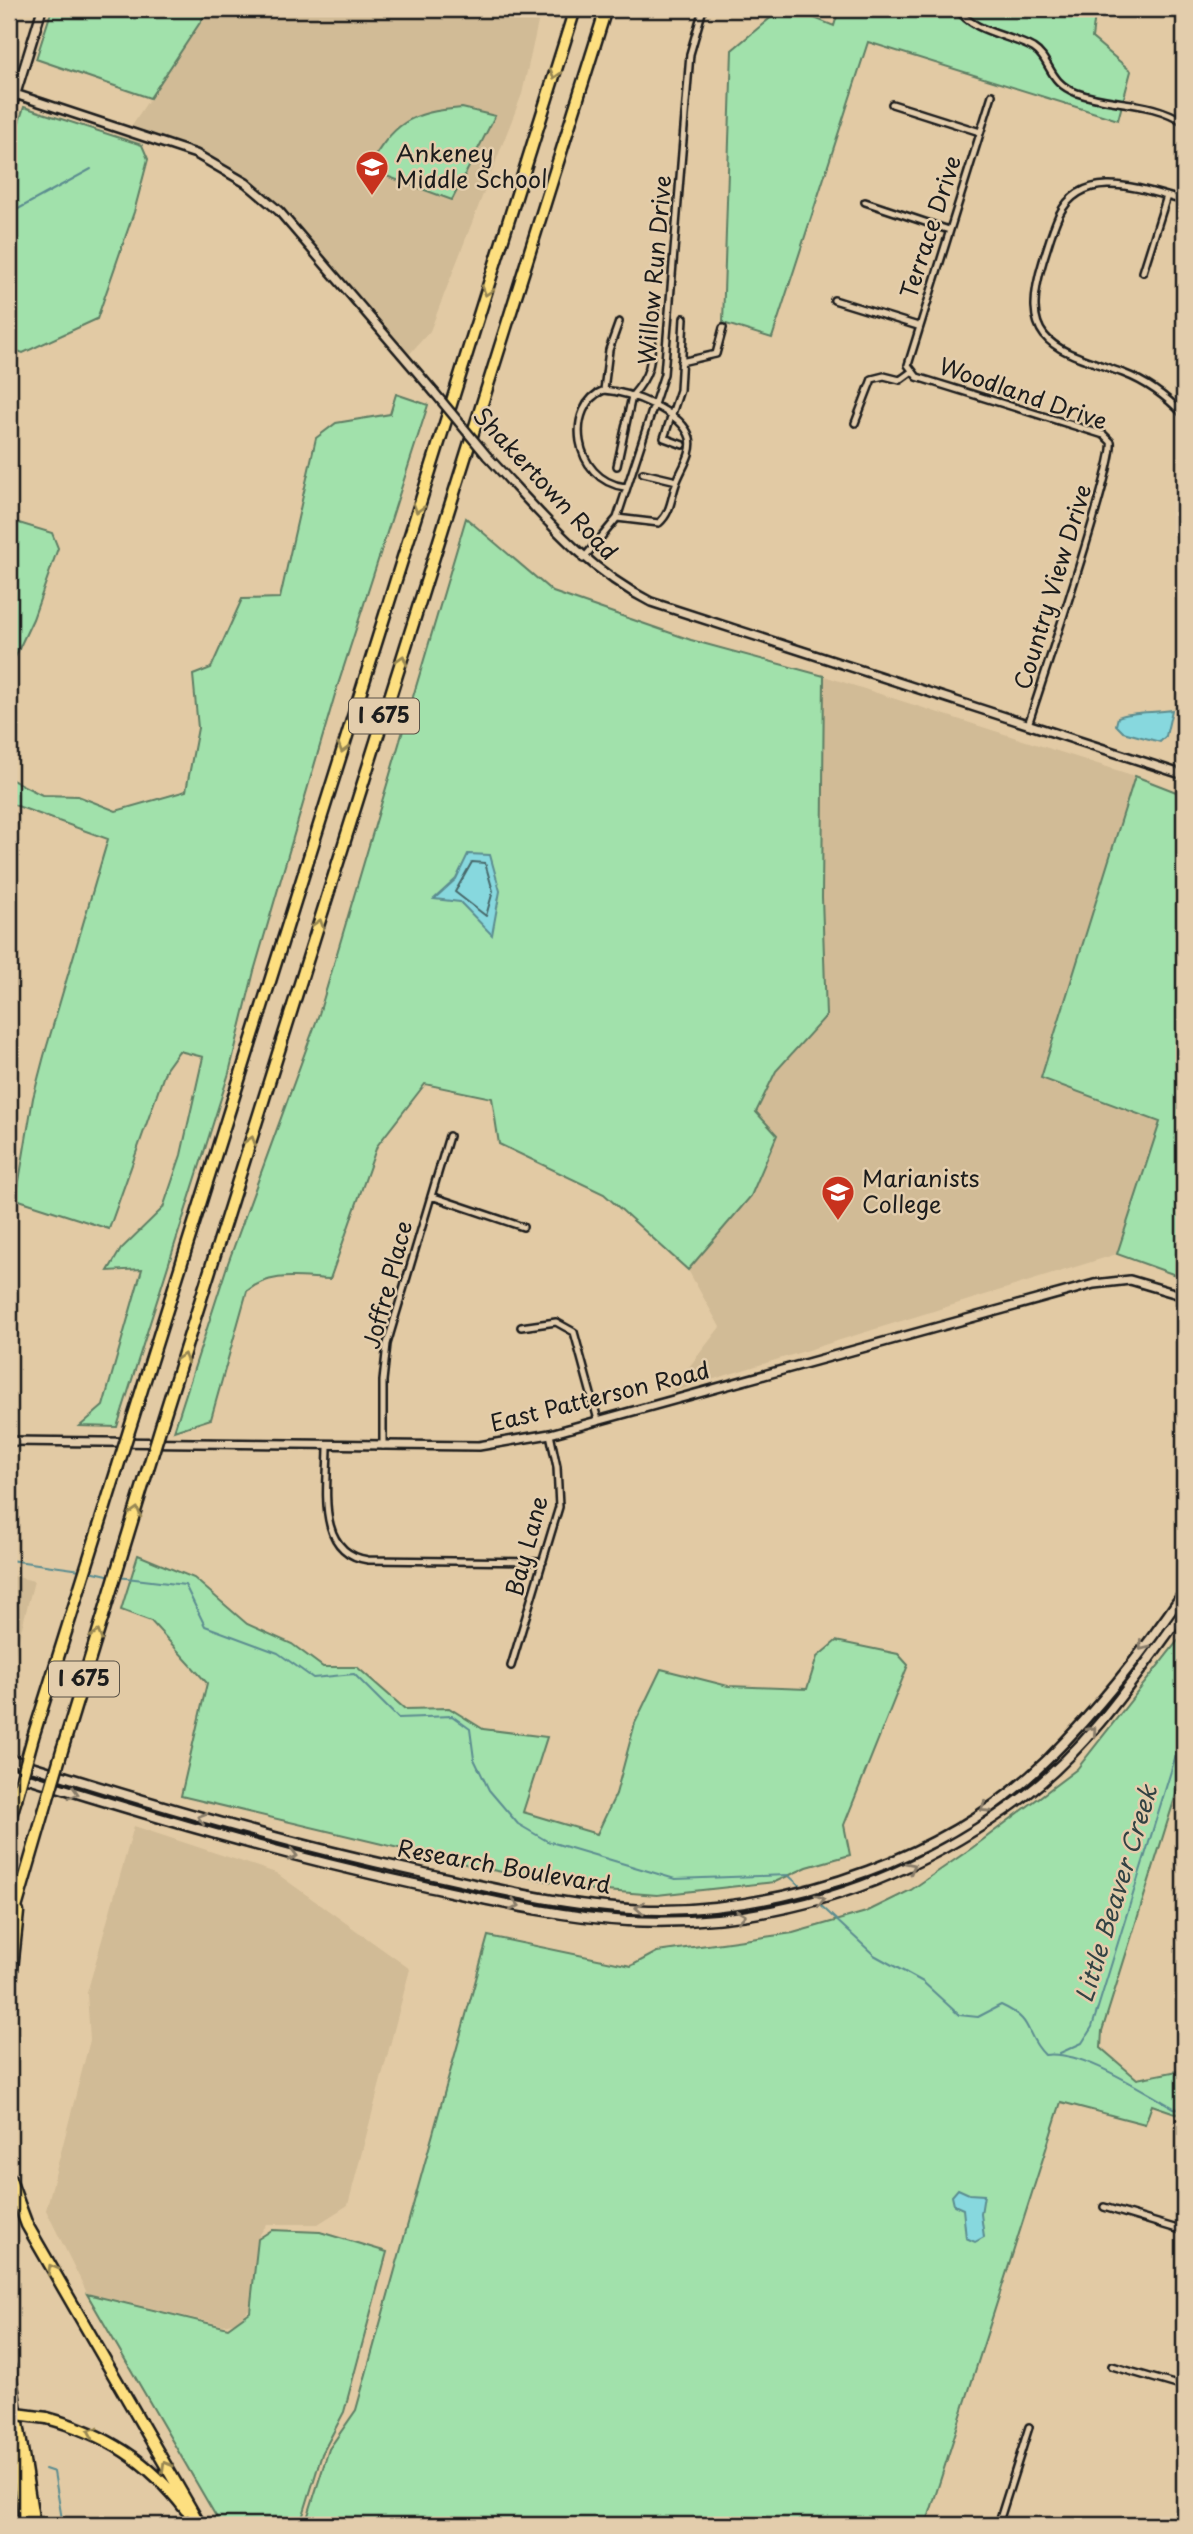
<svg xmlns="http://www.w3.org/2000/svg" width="1193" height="2534" viewBox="0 0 1193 2534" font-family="'Playpen Sans',sans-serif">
	<rect width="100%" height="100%" fill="#e2caa4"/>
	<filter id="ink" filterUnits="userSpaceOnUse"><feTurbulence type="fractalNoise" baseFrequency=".0143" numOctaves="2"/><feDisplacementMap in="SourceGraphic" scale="14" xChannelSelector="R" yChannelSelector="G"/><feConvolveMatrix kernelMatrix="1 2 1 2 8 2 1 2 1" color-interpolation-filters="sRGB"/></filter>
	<g filter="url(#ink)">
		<path fill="#d1bb96" d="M209 9H541L522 94 430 331 405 359 279 211 223 168 128 131Z
			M824 676 1135 776 1041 1078 1160 1122 1117 1254 669 1393 720 1327 688 1270 751 1196 756 1112 776 1071 826 1016 822 897Z
			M9 1575 34 1581 9 1677Z
			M134 1826 276 1873 410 1969 348 2205 318 2224H267L257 2239 250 2308 238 2322 223 2325 87 2293 46 2210 90 2040 87 1993Z"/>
		<path fill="#a1e1ab" stroke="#5e7e64" stroke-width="2" d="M52 9H209L150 98 36 59Z
			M781 9H792L834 26 839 9H1080L1095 14 1092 38 1131 71 1118 120 868 42 772 338 723 323 732 50Z
			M24 107 142 145 148 159 134 212 97 319 23 353 9 348V152Z
			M462 108 495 116 452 200 367 169C394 123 409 112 462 108Z
			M396 394 428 405 336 691 254 971 229 1073 117 1427 80 1426 103 1406 142 1269 108 1271 121 1249 163 1208 181 1155 203 1057 179 1051 166 1069 109 1229 16 1199 33 1098 44 1056 108 839 9 803V776L12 780 42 795 78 796 116 811 186 791 198 728 193 675 211 668 242 599 280 598 316 438 336 423 390 414Z
			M466 518 553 592 691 640 824 676 822 897 826 1016 776 1071 756 1112 777 1135 751 1196 688 1270 604 1194 499 1144 492 1098 425 1084 377 1146 330 1279C300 1278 271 1271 247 1291L211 1419 174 1431 228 1263 319 1014Z
			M9 520 52 533 58 548 33 619 9 670Z
			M1135 776 1184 795V1278L1117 1254 1160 1122 1041 1078Z
			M138 1555 194 1578 247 1624 292 1644 323 1667H357L405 1709 449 1708 483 1729 547 1737 523 1812 597 1834 616 1794 635 1723 661 1669 728 1686 807 1689 817 1657 836 1641 898 1654 908 1665 844 1825 850 1855 807 1867 775 1882 657 1895 593 1890 482 1868 181 1796 207 1683 151 1621 121 1610Z
			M1184 1633V1769L1102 2031 1101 2048 1137 2079 1183 2070 1184 2116 1152 2105 1145 2124 1061 2102 926 2525H305L329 2449 356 2410 488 1936 631 1966 657 1952 793 1933 866 1912 911 1890 972 1848 1077 1769Z
			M272 2230 320 2232 387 2252 344 2412 322 2454 300 2525H221L87 2294 228 2328 250 2312 258 2239Z"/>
		<path fill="#87d8de" stroke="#5c8d90" stroke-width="2" d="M1172 710 1166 736 1160 742 1123 732 1116 725 1118 717C1133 711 1156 713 1172 710Z
			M468 854 490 855 500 891 492 935 460 902 434 899 456 879Z
			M958 2189 969 2194 984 2195 981 2214 984 2237 975 2242 966 2238 963 2209 954 2205 952 2196Z"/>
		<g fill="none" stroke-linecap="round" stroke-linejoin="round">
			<path stroke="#47676a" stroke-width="2" d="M472 862 485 863 493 891 486 916 455 892Z"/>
			<path stroke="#5c8d90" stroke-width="2" d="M9 214 91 169
				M9 1560 81 1570
				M90 1571 112 1576
				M118 1577 185 1585 205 1626 278 1653 313 1678 354 1674 398 1718 452 1716 470 1729 474 1759 489 1790 518 1824 547 1841 675 1879 788 1875 800 1886
				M817 1902 874 1955 923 1982 959 2015 978 2017 1001 2005C1036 2021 1023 2033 1045 2055 1083 2050 1141 2090 1174 2108L1184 2111
				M1060 2053 1082 2043 1092 2027 1184 1729
				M45 2469 54 2472 63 2525"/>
			<defs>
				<path id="minor" d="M958 9C972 32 1010 35 1033 48 1052 60 1047 82 1077 93 1113 106 1150 100 1184 122
					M992 95 908 365 917 377 1104 435 1111 442C1116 462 1040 687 1028 725
					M892 104 980 132
					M1184 201C1143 190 1084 165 1059 215 1052 230 1048 246 1043 261 1017 346 1057 349 1123 373 1147 382 1167 397 1184 415
					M865 202 949 230
					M1143 272 1167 196
					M834 300 918 326
					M681 362 716 354 723 328
					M604 390 609 350 619 322
					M632 396C661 363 646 349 655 310
					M855 423 872 379 884 376 900 380 911 372
					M683 445 664 438 680 390 684 318
					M617 466 632 396
					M643 473 677 481
					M617 518 659 523C671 513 671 498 676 484 680 470 694 454 690 438 682 411 629 392 604 390 565 405 572 480 625 487
					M583 559 617 518 664 374 690 54 703 9
					M431 1196 523 1227
					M521 1327 556 1322 574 1332 598 1420
					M328 1446C328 1486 315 1553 368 1560L543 1562
					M383 1446V1381L387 1344 449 1136
					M511 1666 559 1507 557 1467 550 1434
					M1104 2207 1184 2231
					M1112 2366 1184 2387
					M998 2525 1029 2427"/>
				<path id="tertiary" d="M9 92 196 154 246 183 279 211 434 392
					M9 116 42 9
					M487 456C538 510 583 568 651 602L1184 775
					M9 1441 479 1446 550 1434 1094 1284 1130 1280 1184 1296"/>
				<path id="secondary" d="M9 1759C143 1801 277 1841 415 1871 496 1889 579 1910 662 1910 797 1908 949 1857 1047 1760 1098 1709 1144 1651 1184 1592
					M9 1772C143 1814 277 1854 414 1884 484 1899 556 1917 628 1921 776 1928 908 1884 1026 1795 1090 1746 1136 1676 1184 1611"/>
				<path id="motorway" d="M133 1418 575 9
					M162 1423 606 9
					M33 1737 117 1469
					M63 1747 147 1472
					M9 1822 16 1799
					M9 1932 44 1812
					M9 1998 18 1912
					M9 2177 27 2225 200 2525
					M9 2366 34 2525
					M9 2409 25 2525
					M47 2418C106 2434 149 2461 186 2510"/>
			</defs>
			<use href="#minor" stroke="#1c1c1c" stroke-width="10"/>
			<use href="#tertiary" stroke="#1c1c1c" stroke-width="12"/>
			<use href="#secondary" stroke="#1c1c1c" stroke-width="13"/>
			<use href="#motorway" stroke="#1c1c1c" stroke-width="15"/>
			<use href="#minor" stroke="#e3cdac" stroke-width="5"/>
			<use href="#tertiary" stroke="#e3cdac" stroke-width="7"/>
			<use href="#secondary" stroke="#e3cdac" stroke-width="8"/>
			<use href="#motorway" stroke="#fddf80" stroke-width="10"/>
			<defs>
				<path id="tertiary-bridge" d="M434 392 487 456"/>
				<path id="motorway-bridge" d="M117 1469 133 1418
					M147 1472 162 1423
					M16 1799 33 1737
					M44 1812 63 1747
					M9 2413 47 2418"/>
			</defs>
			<use href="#tertiary-bridge" stroke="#1c1c1c" stroke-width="12" stroke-linecap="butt"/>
			<use href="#motorway-bridge" stroke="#1c1c1c" stroke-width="15" stroke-linecap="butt"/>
			<use href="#tertiary-bridge" stroke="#e3cdac" stroke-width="7"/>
			<use href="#motorway-bridge" stroke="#fddf80" stroke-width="10"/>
		</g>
		<defs><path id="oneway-chevron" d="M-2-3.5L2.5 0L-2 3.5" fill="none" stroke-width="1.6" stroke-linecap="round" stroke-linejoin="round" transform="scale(1.75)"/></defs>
		<g stroke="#988753">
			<use href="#oneway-chevron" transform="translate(555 74) rotate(107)"/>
			<use href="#oneway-chevron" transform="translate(487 291) rotate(108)"/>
			<use href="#oneway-chevron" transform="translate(418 508) rotate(107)"/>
			<use href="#oneway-chevron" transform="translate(402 660) rotate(-73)"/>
			<use href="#oneway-chevron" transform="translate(343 748) rotate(107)"/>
			<use href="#oneway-chevron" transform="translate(319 924) rotate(-73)"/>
			<use href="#oneway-chevron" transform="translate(251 1141) rotate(-73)"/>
			<use href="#oneway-chevron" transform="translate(183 1358) rotate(-73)"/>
			<use href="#oneway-chevron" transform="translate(136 1512) rotate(-74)"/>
			<use href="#oneway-chevron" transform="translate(97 1635) rotate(-73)"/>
			<use href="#oneway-chevron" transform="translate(52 2269) rotate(-120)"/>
			<use href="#oneway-chevron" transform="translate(92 2432) rotate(-157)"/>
			<use href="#oneway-chevron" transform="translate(166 2466) rotate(-120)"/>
		</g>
		<g stroke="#897d6b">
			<use href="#oneway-chevron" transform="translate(1143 1646) rotate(128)"/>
			<use href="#oneway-chevron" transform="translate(1092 1731) rotate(-48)"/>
			<use href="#oneway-chevron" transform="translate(74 1793) rotate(17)"/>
			<use href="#oneway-chevron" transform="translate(985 1808) rotate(147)"/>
			<use href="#oneway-chevron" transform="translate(202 1818) rotate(-164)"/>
			<use href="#oneway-chevron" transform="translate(293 1855) rotate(14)"/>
			<use href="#oneway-chevron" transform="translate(911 1867) rotate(-28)"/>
			<use href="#oneway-chevron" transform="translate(820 1900) rotate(-16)"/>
			<use href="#oneway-chevron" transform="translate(515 1905) rotate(11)"/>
			<use href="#oneway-chevron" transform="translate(640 1908) rotate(-177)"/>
			<use href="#oneway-chevron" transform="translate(741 1916) rotate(-8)"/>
		</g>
	</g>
	<defs>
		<symbol id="school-pin" viewBox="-11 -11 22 30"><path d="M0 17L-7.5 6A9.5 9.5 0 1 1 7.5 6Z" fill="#c8321e" stroke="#e3cdac"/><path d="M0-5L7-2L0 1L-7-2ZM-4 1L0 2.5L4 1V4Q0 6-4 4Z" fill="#fff"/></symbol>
	</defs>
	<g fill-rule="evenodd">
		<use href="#school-pin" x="353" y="148" width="38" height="52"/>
		<use href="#school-pin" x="819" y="1173" width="38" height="52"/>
	</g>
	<g text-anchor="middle" stroke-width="5" stroke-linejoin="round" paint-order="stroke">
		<g fill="#e3cdac" stroke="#585147" stroke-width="2">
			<rect x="349" y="698.5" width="70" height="35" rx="5"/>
			<rect x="49" y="1661.5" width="70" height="35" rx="5"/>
		</g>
		<g font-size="21" font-weight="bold" fill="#1c1c1c">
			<text x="384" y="723">I 675</text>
			<text x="84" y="1686">I 675</text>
		</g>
		<g font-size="23" fill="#1c1c1c" stroke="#e3cdac" text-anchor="start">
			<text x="396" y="162">Ankeney<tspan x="396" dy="26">Middle School</tspan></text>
			<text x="862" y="1187">Marianists<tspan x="862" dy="26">College</tspan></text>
		</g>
		<g font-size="23" fill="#1c1c1c" stroke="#e3cdac">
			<text transform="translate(931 227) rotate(-72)" y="8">Terrace Drive</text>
			<text transform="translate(655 270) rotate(-85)" y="8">Willow Run Drive</text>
			<text transform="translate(1023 394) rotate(19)" y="8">Woodland Drive</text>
			<text transform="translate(545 484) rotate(47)" y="8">Shakertown Road</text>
			<text transform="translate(1053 587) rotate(-73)" y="8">Country View Drive</text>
			<text transform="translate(388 1285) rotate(-75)" y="8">Joffre Place</text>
			<text transform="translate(600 1397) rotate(-14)" y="8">East Patterson Road</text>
			<text transform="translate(527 1546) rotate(-75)" y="8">Bay Lane</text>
			<text transform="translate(504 1867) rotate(10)" y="8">Research Boulevard</text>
		</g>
		<g font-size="24" font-style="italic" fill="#314243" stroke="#e3cdac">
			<text transform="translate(1117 1894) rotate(-73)" y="8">Little Beaver Creek</text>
		</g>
	</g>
	<rect width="1193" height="2534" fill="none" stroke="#e3cdac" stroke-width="35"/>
	<rect x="18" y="18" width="1158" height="2499" fill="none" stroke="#1c1c1c" stroke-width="2.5" filter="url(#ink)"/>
</svg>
